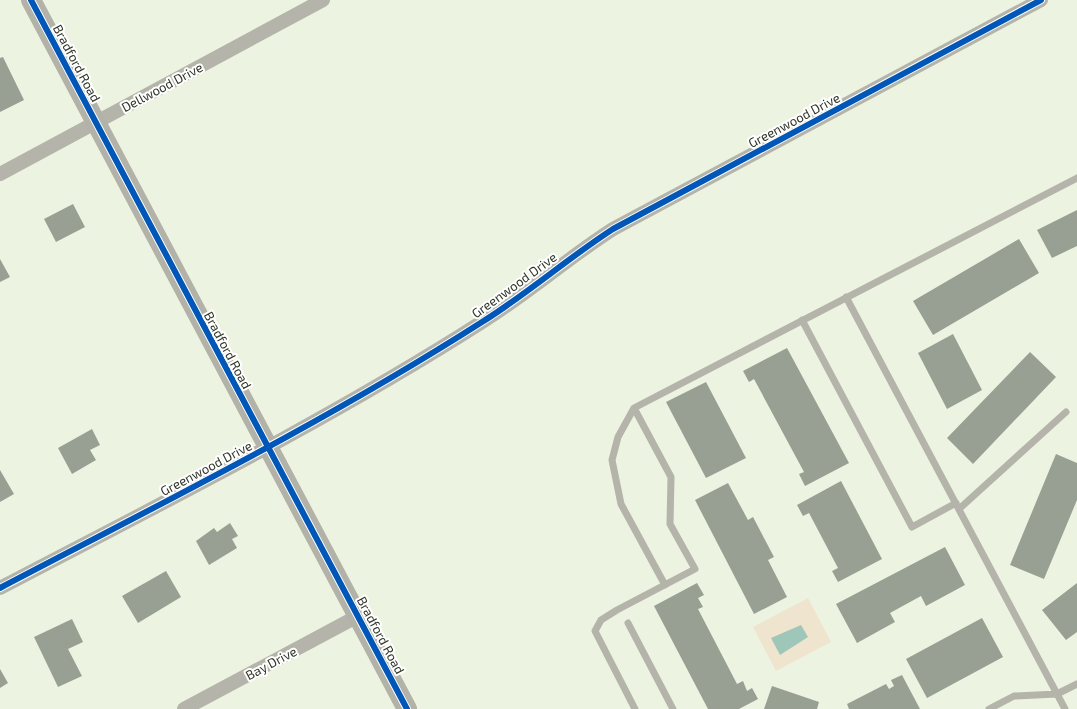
<svg xmlns="http://www.w3.org/2000/svg" width="1077" height="709" viewBox="0 0 1077 709" font-family="'Exo 2',sans-serif">
	<rect width="100%" height="100%" fill="#edf3e1"/>
	<path fill="#efe4ce" d="M808 598 831 642 776 671 753 627Z"/>
	<path fill="#9fc7b9" d="M801 625 808 637 780 655 771 638Z"/>
	<path fill="#98a094" d="M3 57 24 100 0 112V58Z
		M73 204 85 227 56 242 44 219Z
		M1077 210V246L1052 258 1037 230Z
		M1019 239 1039 273 933 335 913 301Z
		M0 259 10 277 0 282Z
		M953 334 982 390 947 409 918 353Z
		M787 348 849 463 805 486 799 474 804 472 754 379 749 382 743 371Z
		M1030 352 1056 377 973 464 947 438Z
		M706 382 746 458 706 478 666 402Z
		M92 429 100 445 90 450 96 460 72 474 58 448Z
		M1056 454 1077 463V500L1044 579 1010 565Z
		M0 470 14 494 0 502Z
		M841 481 882 559 838 582 832 571 838 568 809 513 803 516 797 505Z
		M728 483 748 520 753 517 774 557 768 560 787 597 754 614 695 500Z
		M230 523 238 536 232 539 237 548 209 565 196 541 214 528 217 532Z
		M945 547 965 585 926 606 921 596 890 613 895 622 857 643 836 604Z
		M166 571 181 597 138 623 122 596Z
		M697 583 704 595 698 598 703 607 698 609 737 684 743 681 747 691 752 688 758 699 739 709H708L654 606Z
		M1077 583V632L1066 640 1042 610Z
		M982 618 1003 657 927 698 906 659Z
		M72 619 83 642 68 649 82 676 58 687 34 637Z
		M0 669 8 683 0 688Z
		M902 675 920 709H849L847 704 886 684 889 689 894 686 891 680Z
		M772 686 819 702 817 709H764Z"/>
	<g fill="none" stroke-linecap="round" stroke-linejoin="round">
		<path stroke="#b5b4ab" stroke-width="7" d="M846 297 1065 709
			M802 320 912 527 956 503
			M634 408 671 477 670 524 695 569 617 610 601 620 595 631 635 709
			M959 509 1066 412
			M665 585 621 504 612 460 618 437 634 408 1077 178
			M628 623 673 709
			M989 709 1014 696 1057 694 1077 684"/>
		<path stroke="#b5b4ab" stroke-width="14" d="M0 174 323 0
			M0 588C162 503 327 421 482 322 527 294 568 258 613 229L1041 0
			M184 709 358 616"/>
		<path stroke="#b2b2a8" stroke-width="20" d="M31 0 407 709"/>
		<defs>
			<path id="cycleway" d="M31 0 407 709
				M0 588C162 503 327 421 482 322 527 294 568 258 613 229L1041 0"/>
		</defs>
		<use href="#cycleway" stroke="#fff" stroke-width="8"/>
		<use href="#cycleway" stroke="#0057b8" stroke-width="6"/>
	</g>
	<g text-anchor="middle" stroke-width="4" stroke-linejoin="round" paint-order="stroke">
		<g font-size="13" fill="#303528" stroke="#fff">
			<text transform="translate(77 63) rotate(62)" y="5">Bradford Road</text>
			<text transform="translate(162 87) rotate(-28)" y="5">Dellwood Drive</text>
			<text transform="translate(794 120) rotate(-28)" y="5">Greenwood Drive</text>
			<text transform="translate(514 285) rotate(-36)" y="5">Greenwood Drive</text>
			<text transform="translate(228 350) rotate(62)" y="5">Bradford Road</text>
			<text transform="translate(206 468) rotate(-28)" y="5">Greenwood Drive</text>
			<text transform="translate(381 635) rotate(62)" y="5">Bradford Road</text>
			<text transform="translate(271 663) rotate(-28)" y="5">Bay Drive</text>
		</g>
	</g>
</svg>
